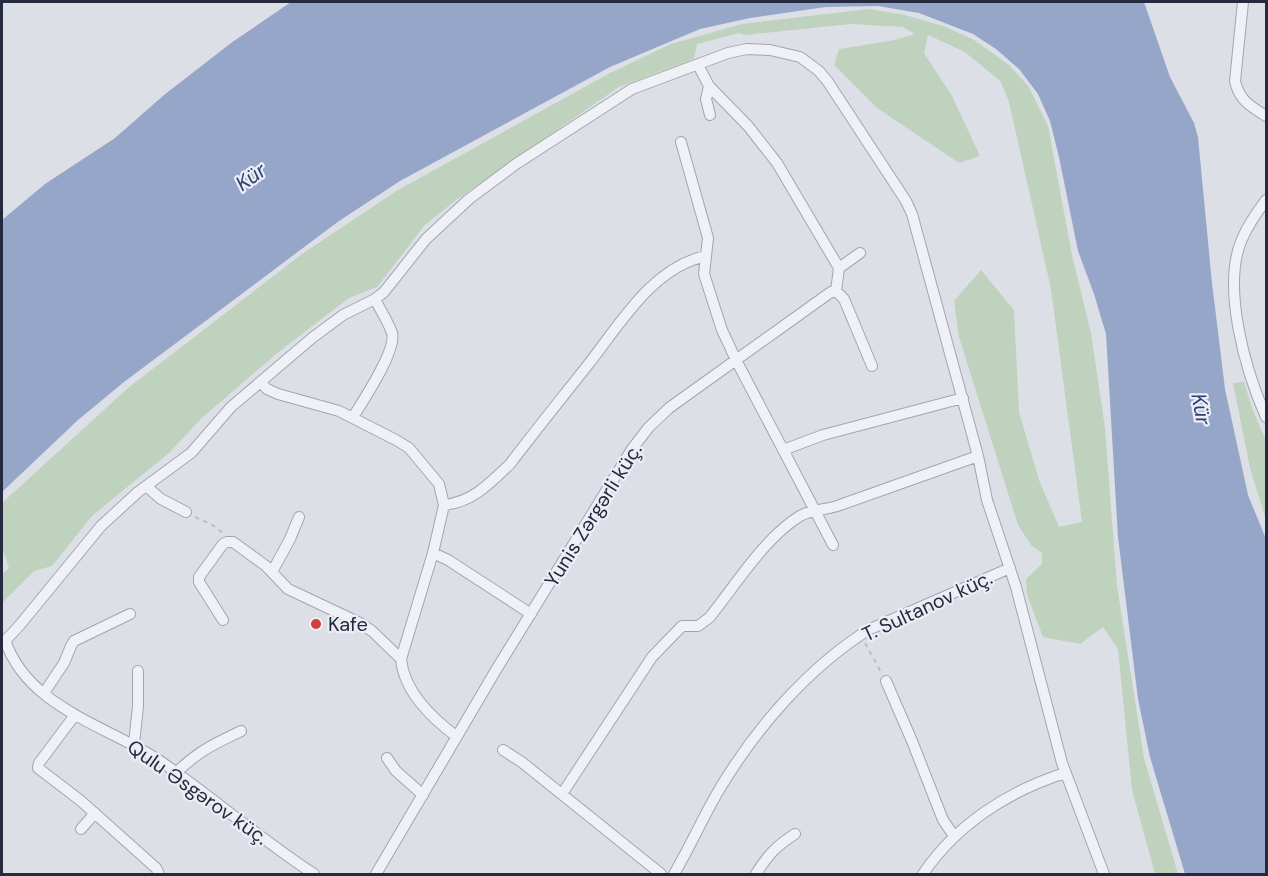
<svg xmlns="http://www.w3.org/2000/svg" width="1268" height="876" viewBox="0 0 1268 876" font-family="'DM Sans',sans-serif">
	<rect width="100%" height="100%" fill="#dddfe7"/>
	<path fill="#bfd2be" d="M868 9 905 15 946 27 974 40 1009 65 1029 87 1048 126 1072 255 1091 333 1105 428 1117 586 1144 758 1178 874H1155L1132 790 1118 649 1103 627 1080 644 1043 637 1027 595 1026 579 1042 564V553L1031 545 1018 525 959 337 954 301 981 270 1014 310 1019 412 1039 480 1059 527 1082 522 1051 289 1009 102 1001 82 965 52 928 35 924 53 952 96 980 156 959 163 877 108 834 65 839 49 895 40 915 34 903 27 851 24 745 35 739 33 697 44 694 59 619 87 456 200 425 225 377 287 349 298 276 354 201 419 170 452 92 516 52 566 34 571 2 603V574L9 568 2 548V503L128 388 302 254 398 190 610 73 671 44 742 24Z
		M1244 382 1252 408 1266 441V520L1250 468 1233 383Z"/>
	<path fill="#96a6c9" d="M291 2H1144L1170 77 1194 123 1198 137 1212 283 1225 389 1248 495 1266 539V874H1185L1150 757 1138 699 1118 537 1106 334 1094 294 1078 251 1059 157 1050 121 1038 94 1019 69 996 49 973 34 919 13 878 6 826 7 750 18 700 29 610 67 400 181 339 221 124 382 78 420 2 492V220L45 184 115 138 164 95 231 43Z"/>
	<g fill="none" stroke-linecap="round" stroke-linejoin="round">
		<defs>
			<path id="minor" d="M1243 2 1235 81C1239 100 1251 107 1266 116
				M698 65 709 86 748 126 777 163 839 268 836 291
				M709 86 706 99 710 115
				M681 142 708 238 704 274 722 330 736 360 833 545
				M1266 200C1257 212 1248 225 1242 239 1221 287 1246 372 1266 417
				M839 268 860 253
				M260 382 267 389 278 394 339 411 396 440 409 448 439 484 444 505 433 553 401 659C404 692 432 718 457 737
				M353 417C363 401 397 350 392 333 388 321 380 310 375 299
				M783 450 823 435 963 398
				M146 486 161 499 186 512
				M444 505C473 502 490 483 510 464 535 431 561 399 587 366 619 326 652 267 706 256
				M433 553 448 560 531 614
				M272 572 290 539 299 517
				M223 620 199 582V577L223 544 227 542H233L266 566 288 589 360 623 372 631 401 659
				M5 640C28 709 110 726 163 763 214 799 262 840 314 874
				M2 644 19 626 101 526 138 492 191 453 231 407 312 338 343 315 375 299 384 292 426 239 469 199 516 164 632 89 728 53 747 49 770 50 800 57 819 71 828 82 906 201 912 214 978 456 987 500 1016 587 1062 763 1104 874
				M886 681 912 741 943 820 954 836
				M44 693 64 663 71 646 74 641 130 614
				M75 715 39 763 38 768 81 801 156 868 159 874
				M134 744 138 706V671
				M503 750 523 763 661 874
				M387 758 396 771 423 795
				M176 773C198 751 214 744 241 731
				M562 794 652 657 682 626H698L709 618C735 586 765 537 800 516 812 509 828 510 840 505 886 489 932 472 978 456
				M81 829 95 813
				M376 874 496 670 632 449 649 427 669 408 831 292 836 291 844 299 872 366
				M674 874C690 847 703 817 719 790 756 728 807 669 868 630L1010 568
				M756 874C768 855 776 846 795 834
				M923 874C956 825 1008 791 1065 773"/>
		</defs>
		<use href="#minor" stroke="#a2a5b1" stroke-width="12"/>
		<path stroke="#bbbdc6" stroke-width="2" stroke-dasharray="4.5 4.5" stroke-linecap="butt" d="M195 517 211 524 224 534
			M865 643 881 672"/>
		<use href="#minor" stroke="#f0f1f6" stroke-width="10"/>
	</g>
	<circle fill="#d2403c" stroke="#eceef5" stroke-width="2" cx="316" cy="624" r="6"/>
	<g text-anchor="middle" stroke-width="4.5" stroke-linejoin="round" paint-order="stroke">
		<g font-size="20" fill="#262a3e" stroke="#eceef5">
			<text transform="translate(593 515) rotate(-58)" y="7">Yunis Zərgərli küç.</text>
			<text transform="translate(927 606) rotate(-25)" y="7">T. Sultanov küç.</text>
			<text transform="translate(198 792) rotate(35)" y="7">Qulu Əsgərov küç.</text>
		</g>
		<g font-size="20" fill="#262a3e" stroke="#eceef5" text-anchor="start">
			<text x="328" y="631">Kafe</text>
		</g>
		<g font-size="21" font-style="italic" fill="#2f4173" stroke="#eceef5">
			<text transform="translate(251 177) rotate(-36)" y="7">Kür</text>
			<text transform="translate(1201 409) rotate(80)" y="7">Kür</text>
		</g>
	</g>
	<rect width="1268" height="876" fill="none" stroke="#262a3e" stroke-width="6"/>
</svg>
